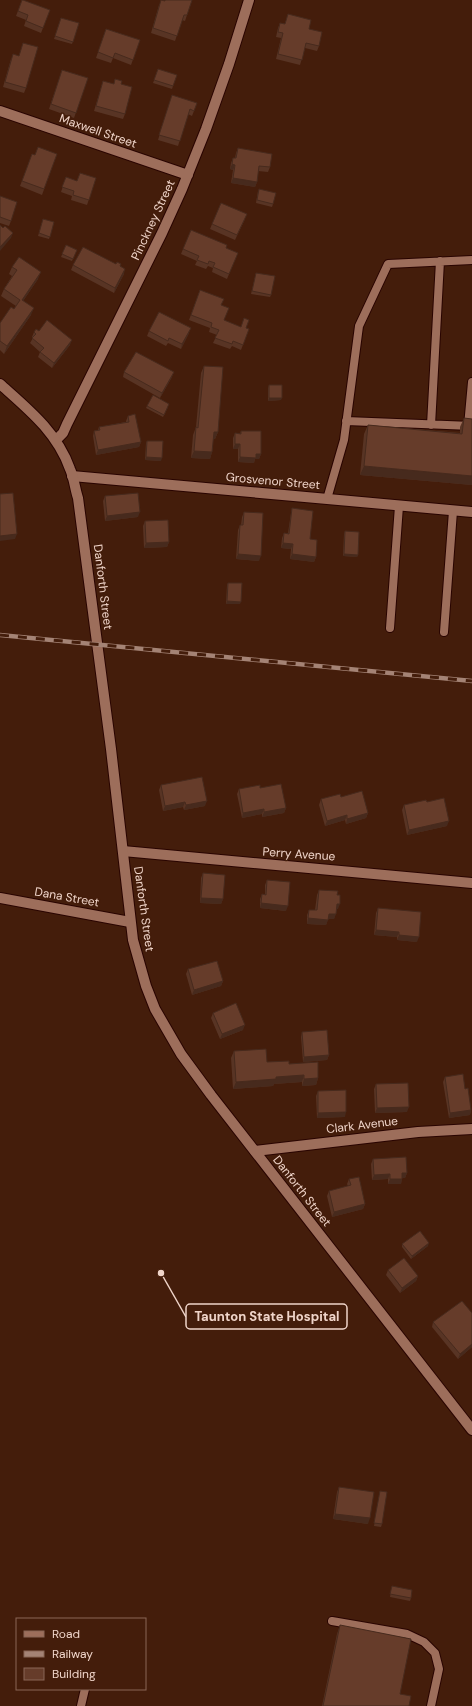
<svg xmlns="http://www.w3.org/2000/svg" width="472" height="1706" viewBox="0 0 472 1706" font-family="'DM Sans',sans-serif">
	<rect width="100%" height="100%" fill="#441d0b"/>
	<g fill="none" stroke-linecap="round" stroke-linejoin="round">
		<defs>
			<path id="service" d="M346 421 472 426
				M431 425 440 261
				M468 426 472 382
				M327 499 344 440 359 326 388 264 472 260
				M390 628 399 506
				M444 632 453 511
				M332 1621 407 1634 424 1642 435 1653 439 1669 431 1706
				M81 1706 85 1689"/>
			<path id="minor" d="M0 111 188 175
				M56 440 63 433 67 424 162 233 182 189 206 129 229 64 249 0
				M72 476 472 512
				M123 851 472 883
				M0 898 130 922
				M255 1151 418 1132 472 1129"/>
			<path id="tertiary" d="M0 384C28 409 57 432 70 469 74 478 75 489 78 498L111 749 133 940 146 986 155 1009 181 1054 211 1095 472 1430"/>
		</defs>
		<use href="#service" stroke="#290400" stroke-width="10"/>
		<use href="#minor" stroke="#290400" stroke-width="12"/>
		<use href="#tertiary" stroke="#290400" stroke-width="12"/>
		<use href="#service" stroke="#9d6e5b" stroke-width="8"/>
		<use href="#minor" stroke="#9d6e5b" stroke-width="10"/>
		<use href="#tertiary" stroke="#9d6e5b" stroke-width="10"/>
		<defs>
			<path id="rail" d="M0 635 472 681"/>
		</defs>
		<use href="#rail" stroke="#a48375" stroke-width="4.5"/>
		<use href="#rail" stroke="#441d0b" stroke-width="3" stroke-dasharray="9" stroke-linecap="butt"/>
	</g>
	<path fill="#583424" d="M22 0 50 10 41 33 24 26 26 20 16 16Z
		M192 0 185 21 182 20 175 41 151 33 159 5 164 1Z
		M288 14 309 29 319 46 317 51 305 48 300 65 276 59 281 38 276 37 278 28 280 23 285 24Z
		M61 18 79 23 72 44 54 39Z
		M106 29 140 40 131 65 113 58 111 63 96 58Z
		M11 59 26 88 24 93 3 87Z
		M158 69 173 86 172 89 153 83Z
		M62 70 88 78 74 118 49 109Z
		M115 79 121 84 125 114 123 119 94 111 103 81 114 84Z
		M172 95 194 111 192 116 188 114 178 146 158 140Z
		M238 148 270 167 268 172 258 171 257 182 255 187 231 183 233 170 230 169 231 163 233 158H235L236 153Z
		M32 154 35 155 57 154 42 195 20 186Z
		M66 177 77 181 96 178 87 205 71 200 72 196 61 192Z
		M258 191 273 204 272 207 256 203Z
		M0 196 11 221 9 226 0 223Z
		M43 219 54 222 49 239 38 236Z
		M245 219 235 240 210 229 212 224Z
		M66 245 77 250 72 261 61 257Z
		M226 248 238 253 227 279 212 272 213 268 208 266 206 269 195 265 197 261 181 254 183 249Z
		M73 265 120 267 124 274 114 293 71 270Z
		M12 267 38 279 23 301 31 315 4 354 0 350V323L14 309 16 306 1 296 4 289 12 276 9 274Z
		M256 273 271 295 270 297 251 294Z
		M200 290 222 305 224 321 241 327 249 329 241 350 232 346 230 349 213 343 217 335 209 332 210 328 189 320Z
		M39 331 70 345 52 368 38 357 40 352 30 343 33 338 32 337 34 332Z
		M149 331 189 333 181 349 168 343 166 346 147 336Z
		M204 366 218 432 215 439H213L212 452 210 459 191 458 193 435 196 427 201 373Z
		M124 372 172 377 160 398 123 377Z
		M269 385 281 400 268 401V388Z
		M147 406 168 407 163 417 146 408Z
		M128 416 141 442 139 447 96 455 93 436 94 431 98 430 99 427 126 422V421Z
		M464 418 472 485 360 475 364 434 368 425 460 433V427Z
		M241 431 261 454 259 459H255L254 463 238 462V449H233V438L235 433 240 434Z
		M147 441 161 461 145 460 146 443Z
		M105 496 138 517 105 521 103 501Z
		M292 508 310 539 316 557 314 562 290 559 291 549 281 548 282 538 284 533H288L291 513Z
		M244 512 259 561 236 559 238 530 240 525H241L242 517Z
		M145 521 169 542 167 547 144 548 143 526Z
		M345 531 358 555 357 557 343 556 344 534Z
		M228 583 240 604H226L227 585Z
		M161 785 205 806 184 810 183 807 163 811 159 790Z
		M239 789 286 808 284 813 262 817V814L242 818 237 794Z
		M341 797 368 813 366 818 346 824 345 820 325 826 319 805 321 799Z
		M427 802 447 826 407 835 402 810 404 805Z
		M203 873 223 899 221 904 200 903 201 878Z
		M267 880 286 911 260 908V899L262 894H265V885Z
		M319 890 337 895 338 909H337L334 919H328L326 925 307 924V915L309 910H315L317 895Z
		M378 908 417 942 397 940V937L374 935 376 913Z
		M188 969 223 981 221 986 192 995 186 974Z
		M213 1013 243 1030 220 1039 211 1018Z
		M302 1032 329 1055 327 1060 303 1062 301 1037Z
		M234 1051 267 1062 289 1064 318 1078 316 1085 302 1086V1082L274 1084 273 1086 233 1089 231 1058Z
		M445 1077 465 1089 471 1110 470 1115 449 1118 443 1082Z
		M376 1084 407 1112 375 1113 374 1089Z
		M318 1091 345 1117 317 1118 316 1096Z
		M373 1159 407 1173 405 1178H402L401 1184H388V1179L372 1180 371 1164Z
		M349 1179 365 1204 363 1209 332 1217 327 1196 329 1191 348 1186 347 1184Z
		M402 1244 428 1246 411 1259 402 1247Z
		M388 1270 418 1276 416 1281 400 1293 386 1275Z
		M433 1322 472 1347 458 1359 432 1327Z
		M339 1487 368 1524 333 1519 337 1492Z
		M380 1491 382 1524 381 1527 374 1526Z
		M392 1586 411 1598 410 1601 390 1597Z
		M340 1625 409 1706H322L337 1634Z"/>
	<path fill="#472a1d" d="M232 164 235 165 233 170 230 169Z
		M233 178 257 182 255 187 231 183Z
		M13 233 11 238 0 251V247Z
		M125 269 124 274 114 293 115 288Z
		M41 272 38 279 19 307 22 300Z
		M34 308 31 315 4 354 7 346Z
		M191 328 189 333 181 349 182 344Z
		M72 340 70 345 52 368 54 363Z
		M174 372 172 377 160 398 162 393Z
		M269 398H282L281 400 268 401Z
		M214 432H218L215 439H211Z
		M141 442 139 447 96 455 98 450Z
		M235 444H240L238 449H233Z
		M194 451 212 452 210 459 191 458Z
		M256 454H261L259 459H255L254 463 238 462 240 457Z
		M146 457 162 458 161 461 145 460Z
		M364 466 472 476V485L360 475Z
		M140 512 138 517 105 521 107 516Z
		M17 534 15 539 0 541V536Z
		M169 542 167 547 144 548 146 543Z
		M283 543 293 544 291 549 281 548Z
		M238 554 261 556 259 561 236 559Z
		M292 554 316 557 314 562 290 559Z
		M344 554 358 555 357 557 343 556Z
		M227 601 241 602 240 604H226Z
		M207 801 205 806 184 810 186 805Z
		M185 802 183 807 163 811 165 806Z
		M286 808 284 813 262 817 264 812Z
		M264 809 262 814 242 818 243 813Z
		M368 813 366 818 346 824 347 819Z
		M347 815 345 820 325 826 327 821Z
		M449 821 447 826 407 835 409 830Z
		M201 898 223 899 221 904 200 903Z
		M261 903 288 906 286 911 260 908Z
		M337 904H340L338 909H335Z
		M329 914H336L334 919H327Z
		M308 918 328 920 326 925 307 924Z
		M376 930 399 932 397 937 374 935Z
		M399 935 419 937 417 942 397 940Z
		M223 981 221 986 192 995 194 990Z
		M245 1025 243 1030 220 1039 222 1034Z
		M329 1055 327 1060 303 1062 304 1057Z
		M304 1075 302 1082 274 1084 273 1086 233 1089 236 1082 276 1077Z
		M318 1078 316 1085 302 1086 304 1079Z
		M409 1107 407 1112 375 1113 377 1108Z
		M471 1110 470 1115 449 1118 450 1113Z
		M346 1112 345 1117 317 1118 318 1113Z
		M402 1173H407L405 1178H400Z
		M390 1174 388 1179 372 1180 374 1175Z
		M390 1179H402L401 1184H388Z
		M365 1204 363 1209 332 1217 334 1212Z
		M429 1243 428 1246 411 1259 412 1256Z
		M418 1276 416 1281 400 1293 402 1288Z
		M472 1344V1347L458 1359 460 1354Z
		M335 1514 370 1518 368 1524 333 1519Z"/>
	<path fill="#663c2a" stroke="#472a1d" d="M22 0H23L50 10 43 28 26 21 28 15 18 11Z
		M161 0 165 1V0H192L187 15H184L177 36 153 28Z
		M288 14 311 20 309 29 322 32 319 46 306 43 302 60 278 54 283 33 278 32 280 23 285 24Z
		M61 18 79 23 73 42 55 36Z
		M106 29 140 40 133 60 115 53 113 58 98 52Z
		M23 43 38 47 26 88 5 82 13 54 19 56Z
		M158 69 177 75 173 86 154 80Z
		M62 70 88 78 76 113 51 104Z
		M115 79 122 81 121 84 132 87 125 114 96 106 103 81 114 84Z
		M172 95 197 103 194 111 190 109 180 141 159 135Z
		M38 147 57 154 44 189 22 181 32 154 35 155Z
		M238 148 272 154 270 167 259 166 257 182 233 178 235 165 232 164 233 158H236Z
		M80 173 96 178 89 200 73 195 74 191 62 187 66 177 77 181Z
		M259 189 276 193 273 204 257 200Z
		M0 196 17 202 11 221 0 217Z
		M221 203 247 214 237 235 212 224Z
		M43 219 54 222 50 237 39 233Z
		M0 225 3 228 5 226 13 233 0 247Z
		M191 230 227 245 226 248 238 253 229 274 213 267 215 263 209 261 208 264 197 260 199 256 183 249Z
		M66 245 77 250 73 259 62 254Z
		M83 247 116 264 117 262 121 264 120 266 125 269 115 288 73 265Z
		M19 257 41 272 22 300 34 308 7 346 0 341V323L11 307 14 309 20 300 4 289 17 270 12 267Z
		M256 273 275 276 271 295 252 291Z
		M200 290 224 299 221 305 229 308 224 320 241 327 244 318 249 320 246 328 249 329 243 345 233 341 232 344 215 338 219 330 211 327 212 323 191 315Z
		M159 312 191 328 182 344 169 338 168 341 149 331Z
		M47 320 72 340 54 363 40 352 44 348 32 338 36 334 34 332 36 329 39 331Z
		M136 352 174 372 162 393 124 372Z
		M204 366 223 367 218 432H214L212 452 194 451 196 427 198 428Z
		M269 385H282V398H269Z
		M153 395 169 404 164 415 147 406Z
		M135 414 141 442 98 450 94 431 100 430 99 427 129 422 128 416Z
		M464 418 472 419V476L364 466 368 425 462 434Z
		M241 431H261V454H256V458L240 457V444H235V433L241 434Z
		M147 441H163L162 458 146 457Z
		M13 493 17 534 0 536V494Z
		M138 493 140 512 107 516 105 496Z
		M292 508 313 511 310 539 317 540 316 557 292 554 293 544 283 543 284 533 289 534Z
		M244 512 263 513 261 556 238 554 240 525H243Z
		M168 520 169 542 146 543 145 521Z
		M345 531 359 532 358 555 344 554Z
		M228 583H242L241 602 227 601Z
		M202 777 207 801 186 805 185 802 165 806 161 785Z
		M281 784 286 808 264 812V809L243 813 239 789 260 785V788Z
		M362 791 368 813 347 819V815L327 821 321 799 340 794 341 797Z
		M444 798 449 821 409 830 404 805 426 800 427 802Z
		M203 873 225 875 223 899 201 898Z
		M267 880 290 882 288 906 261 903 262 894 266 895Z
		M319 890 338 891 337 895H340V904H337L336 914H329L328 920 308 918 309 910H317Z
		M378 908 421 912 419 937 399 935V932L376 930Z
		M217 961 223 981 194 990 188 969Z
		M236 1003 245 1025 222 1034 213 1013Z
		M327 1030 329 1055 304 1057 302 1032Z
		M266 1049 267 1062 289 1061V1064L318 1062V1078L304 1079V1075L276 1077V1079L236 1082 234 1051Z
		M463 1074 465 1089 468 1088 471 1110 450 1113 445 1077Z
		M408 1083 409 1107 377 1108 376 1084Z
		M346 1090V1112L318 1113V1091Z
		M406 1157 407 1173H402V1179H390V1174L374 1175 373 1159Z
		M359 1177 365 1204 334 1212 329 1191 351 1185 349 1179Z
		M420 1231 429 1243 412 1256 402 1244Z
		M404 1258 418 1276 402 1288 388 1270Z
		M462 1301 472 1313V1344L460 1354 433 1322Z
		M339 1487 374 1492 370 1518 335 1514Z
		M380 1491 387 1492 382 1524 374 1523Z
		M392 1586 412 1590 411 1598 390 1594Z
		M340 1625 411 1639 400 1694 411 1696 409 1706H323Z"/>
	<g text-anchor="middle" stroke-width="3" stroke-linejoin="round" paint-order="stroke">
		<g font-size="12" fill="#f0d5ca" stroke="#441d0b">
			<text transform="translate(98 131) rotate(19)" y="4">Maxwell Street</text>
			<text transform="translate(153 220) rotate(-65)" y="4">Pinckney Street</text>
			<text transform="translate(273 481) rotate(5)" y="4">Grosvenor Street</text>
			<text transform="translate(103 587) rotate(83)" y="4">Danforth Street</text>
			<text transform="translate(299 854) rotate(4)" y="4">Perry Avenue</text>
			<text transform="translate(67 897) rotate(10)" y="4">Dana Street</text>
			<text transform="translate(144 909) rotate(82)" y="4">Danforth Street</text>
			<text transform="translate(362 1125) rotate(-7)" y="4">Clark Avenue</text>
			<text transform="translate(302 1191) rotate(52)" y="4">Danforth Street</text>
		</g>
	</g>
	<path fill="none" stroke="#f0d5ca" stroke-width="1.5" d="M161 1273L186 1317"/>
	<circle fill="#f0d5ca" stroke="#441d0b" stroke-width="1.5" cx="161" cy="1273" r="4"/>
	<rect fill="#441d0b" stroke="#f0d5ca" stroke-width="1.5" x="186" y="1304" width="161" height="25" rx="4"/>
	<g font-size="13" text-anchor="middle" font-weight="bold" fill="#f0d5ca">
		<text x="267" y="1321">Taunton State Hospital</text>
	</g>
	<rect x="16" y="1618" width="130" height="72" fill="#441d0b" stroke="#896757"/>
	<rect x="24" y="1631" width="20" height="6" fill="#9d6e5b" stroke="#896757"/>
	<text x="52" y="1638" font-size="12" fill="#f0d5ca">Road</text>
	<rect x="24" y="1651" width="20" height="6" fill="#a48375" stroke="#896757"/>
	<text x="52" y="1658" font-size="12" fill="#f0d5ca">Railway</text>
	<rect x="24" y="1668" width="20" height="12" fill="#663c2a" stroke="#896757"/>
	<text x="52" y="1678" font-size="12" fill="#f0d5ca">Building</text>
</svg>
